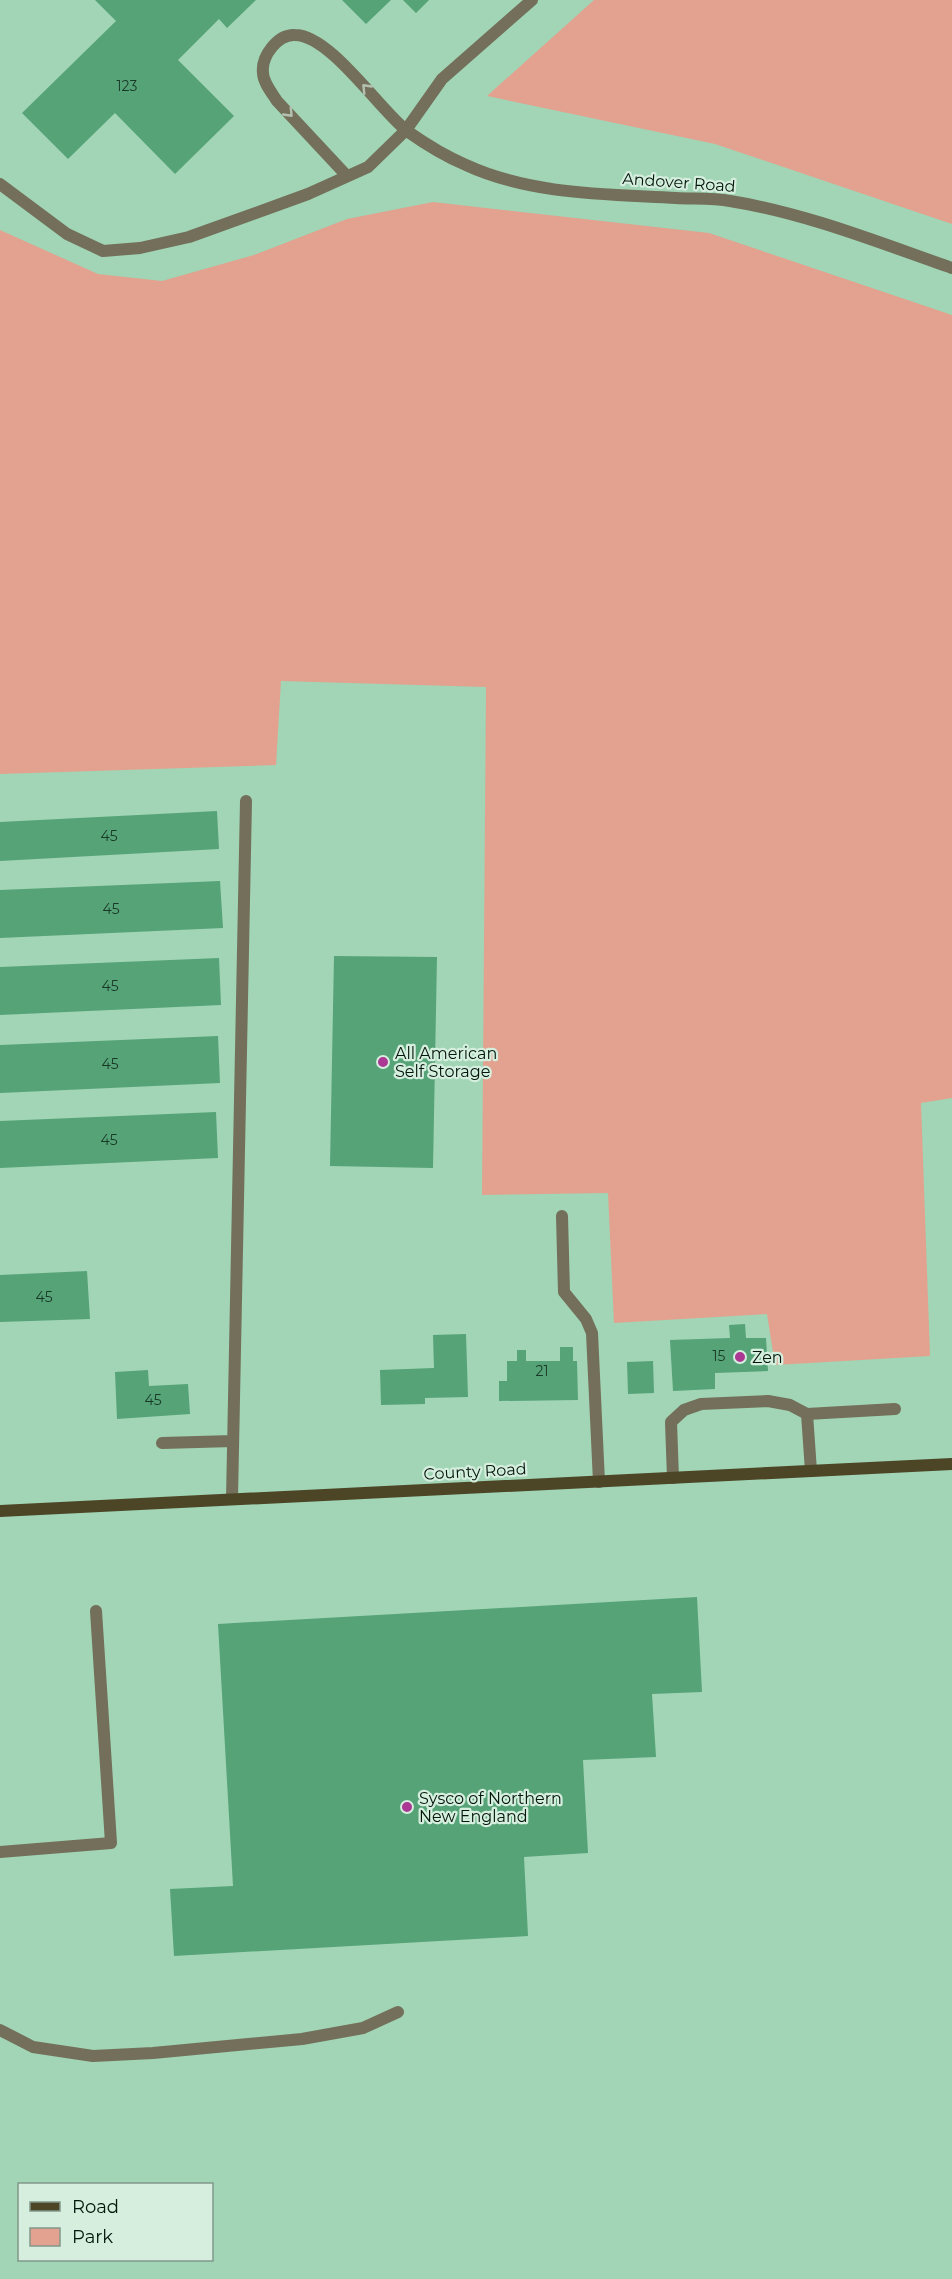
<svg xmlns="http://www.w3.org/2000/svg" width="952" height="2279" viewBox="0 0 952 2279" font-family="Montserrat,sans-serif">
	<rect width="100%" height="100%" fill="#a1d5b5"/>
	<path fill="#e2a28f" d="M594 0H952V224L715 144 487 96Z
		M433 202 709 233 952 315V1098L921 1103 930 1356 775 1365 767 1314 614 1323 608 1193 482 1195 486 687 281 681 276 765 0 774V230L98 274 162 281 254 255 347 219Z"/>
	<path fill="#56a378" d="M95 0H256L227 28 219 19 178 60 234 116 175 174 115 113 68 159 22 113 116 21Z
		M342 0H391L366 24Z
		M403 0H429L416 13Z
		M217 811 219 849 0 861V822Z
		M220 881 223 928 0 938V890Z
		M334 956 437 957 433 1168 330 1166Z
		M219 958 221 1005 0 1015V967Z
		M218 1036 220 1083 0 1093V1045Z
		M216 1112 218 1158 0 1168V1121Z
		M87 1271 90 1319 0 1322V1275Z
		M745 1324 746 1338H766L768 1371 715 1373V1389L673 1391 670 1340 730 1338 729 1325Z
		M466 1334 468 1397 425 1398V1404L381 1405 380 1370 434 1368 433 1335Z
		M560 1347H573V1361H577L578 1400 499 1401V1381H507V1361H517V1350H526V1361H560Z
		M653 1361 654 1393 628 1394 627 1362Z
		M148 1370 149 1386 188 1384 190 1414 117 1419 115 1372Z
		M697 1597 702 1692 652 1694 656 1757 583 1760 588 1853 524 1857 528 1936 174 1956 170 1889 233 1886 218 1624Z"/>
	<g fill="none" stroke-linecap="round" stroke-linejoin="round">
		<path stroke="#736f5a" stroke-width="12" d="M347 176 277 101C272 93 263 82 263 73 261 56 278 34 295 35 330 35 379 109 407 131 424 143 447 157 466 165 531 195 606 194 676 198 694 199 713 198 730 201 806 213 880 243 952 268
			M0 184 67 234 103 251 140 248 189 237 308 194 368 167 406 130 442 79 532 0
			M562 1216 564 1292 586 1319 592 1333 599 1482
			M807 1414 895 1409
			M162 1443 233 1441
			M673 1478 671 1422 684 1410 701 1404 768 1401 790 1405 807 1414 811 1471
			M232 1499 246 801
			M0 1852 111 1843 96 1611
			M0 2030 33 2047 93 2056 153 2053 302 2039 363 2028 398 2012"/>
		<path stroke="#4c4627" stroke-width="12" d="M0 1511 952 1464"/>
	</g>
	<defs><path id="oneway-chevron" d="M-2-3.5L2.5 0L-2 3.5" fill="none" stroke-width="1.6" stroke-linecap="round" stroke-linejoin="round" transform="scale(1.5)"/></defs>
	<g stroke="#b3c2b0">
		<use href="#oneway-chevron" transform="translate(366 88) rotate(-134)"/>
		<use href="#oneway-chevron" transform="translate(289 113) rotate(46)"/>
	</g>
	<g fill="#ab3893" stroke="#d5eede" stroke-width="2">
		<circle cx="383" cy="1062" r="6"/>
		<circle cx="740" cy="1357" r="6"/>
		<circle cx="407" cy="1807" r="6"/>
	</g>
	<g text-anchor="middle" stroke-width="4.5" stroke-linejoin="round" paint-order="stroke">
		<g font-size="14" fill="#183926">
			<text x="127" y="91">123</text>
			<text x="109" y="841">45</text>
			<text x="111" y="914">45</text>
			<text x="110" y="991">45</text>
			<text x="110" y="1069">45</text>
			<text x="109" y="1145">45</text>
			<text x="44" y="1302">45</text>
			<text x="719" y="1361">15</text>
			<text x="542" y="1376">21</text>
			<text x="153" y="1405">45</text>
		</g>
		<g font-size="16" fill="#03160b" stroke="#d5eede">
			<text transform="translate(679 182) rotate(4)" y="6">Andover Road</text>
			<text transform="translate(475 1471) rotate(-3)" y="6">County Road</text>
		</g>
		<g font-size="16" fill="#03160b" stroke="#d5eede" text-anchor="start">
			<text x="395" y="1059">All American<tspan x="395" dy="18">Self Storage</tspan></text>
			<text x="752" y="1363">Zen</text>
			<text x="419" y="1804">Sysco of Northern<tspan x="419" dy="18">New England</tspan></text>
		</g>
	</g>
	<rect x="18" y="2183" width="195" height="78" fill="#d5eede" stroke="#81988a" stroke-width="1.5"/>
	<rect x="30" y="2202" width="30" height="9" fill="#4c4627" stroke="#81988a" stroke-width="1.5"/>
	<text x="72" y="2213" font-size="18" fill="#03160b">Road</text>
	<rect x="30" y="2228" width="30" height="18" fill="#e2a28f" stroke="#81988a" stroke-width="1.5"/>
	<text x="72" y="2243" font-size="18" fill="#03160b">Park</text>
</svg>
